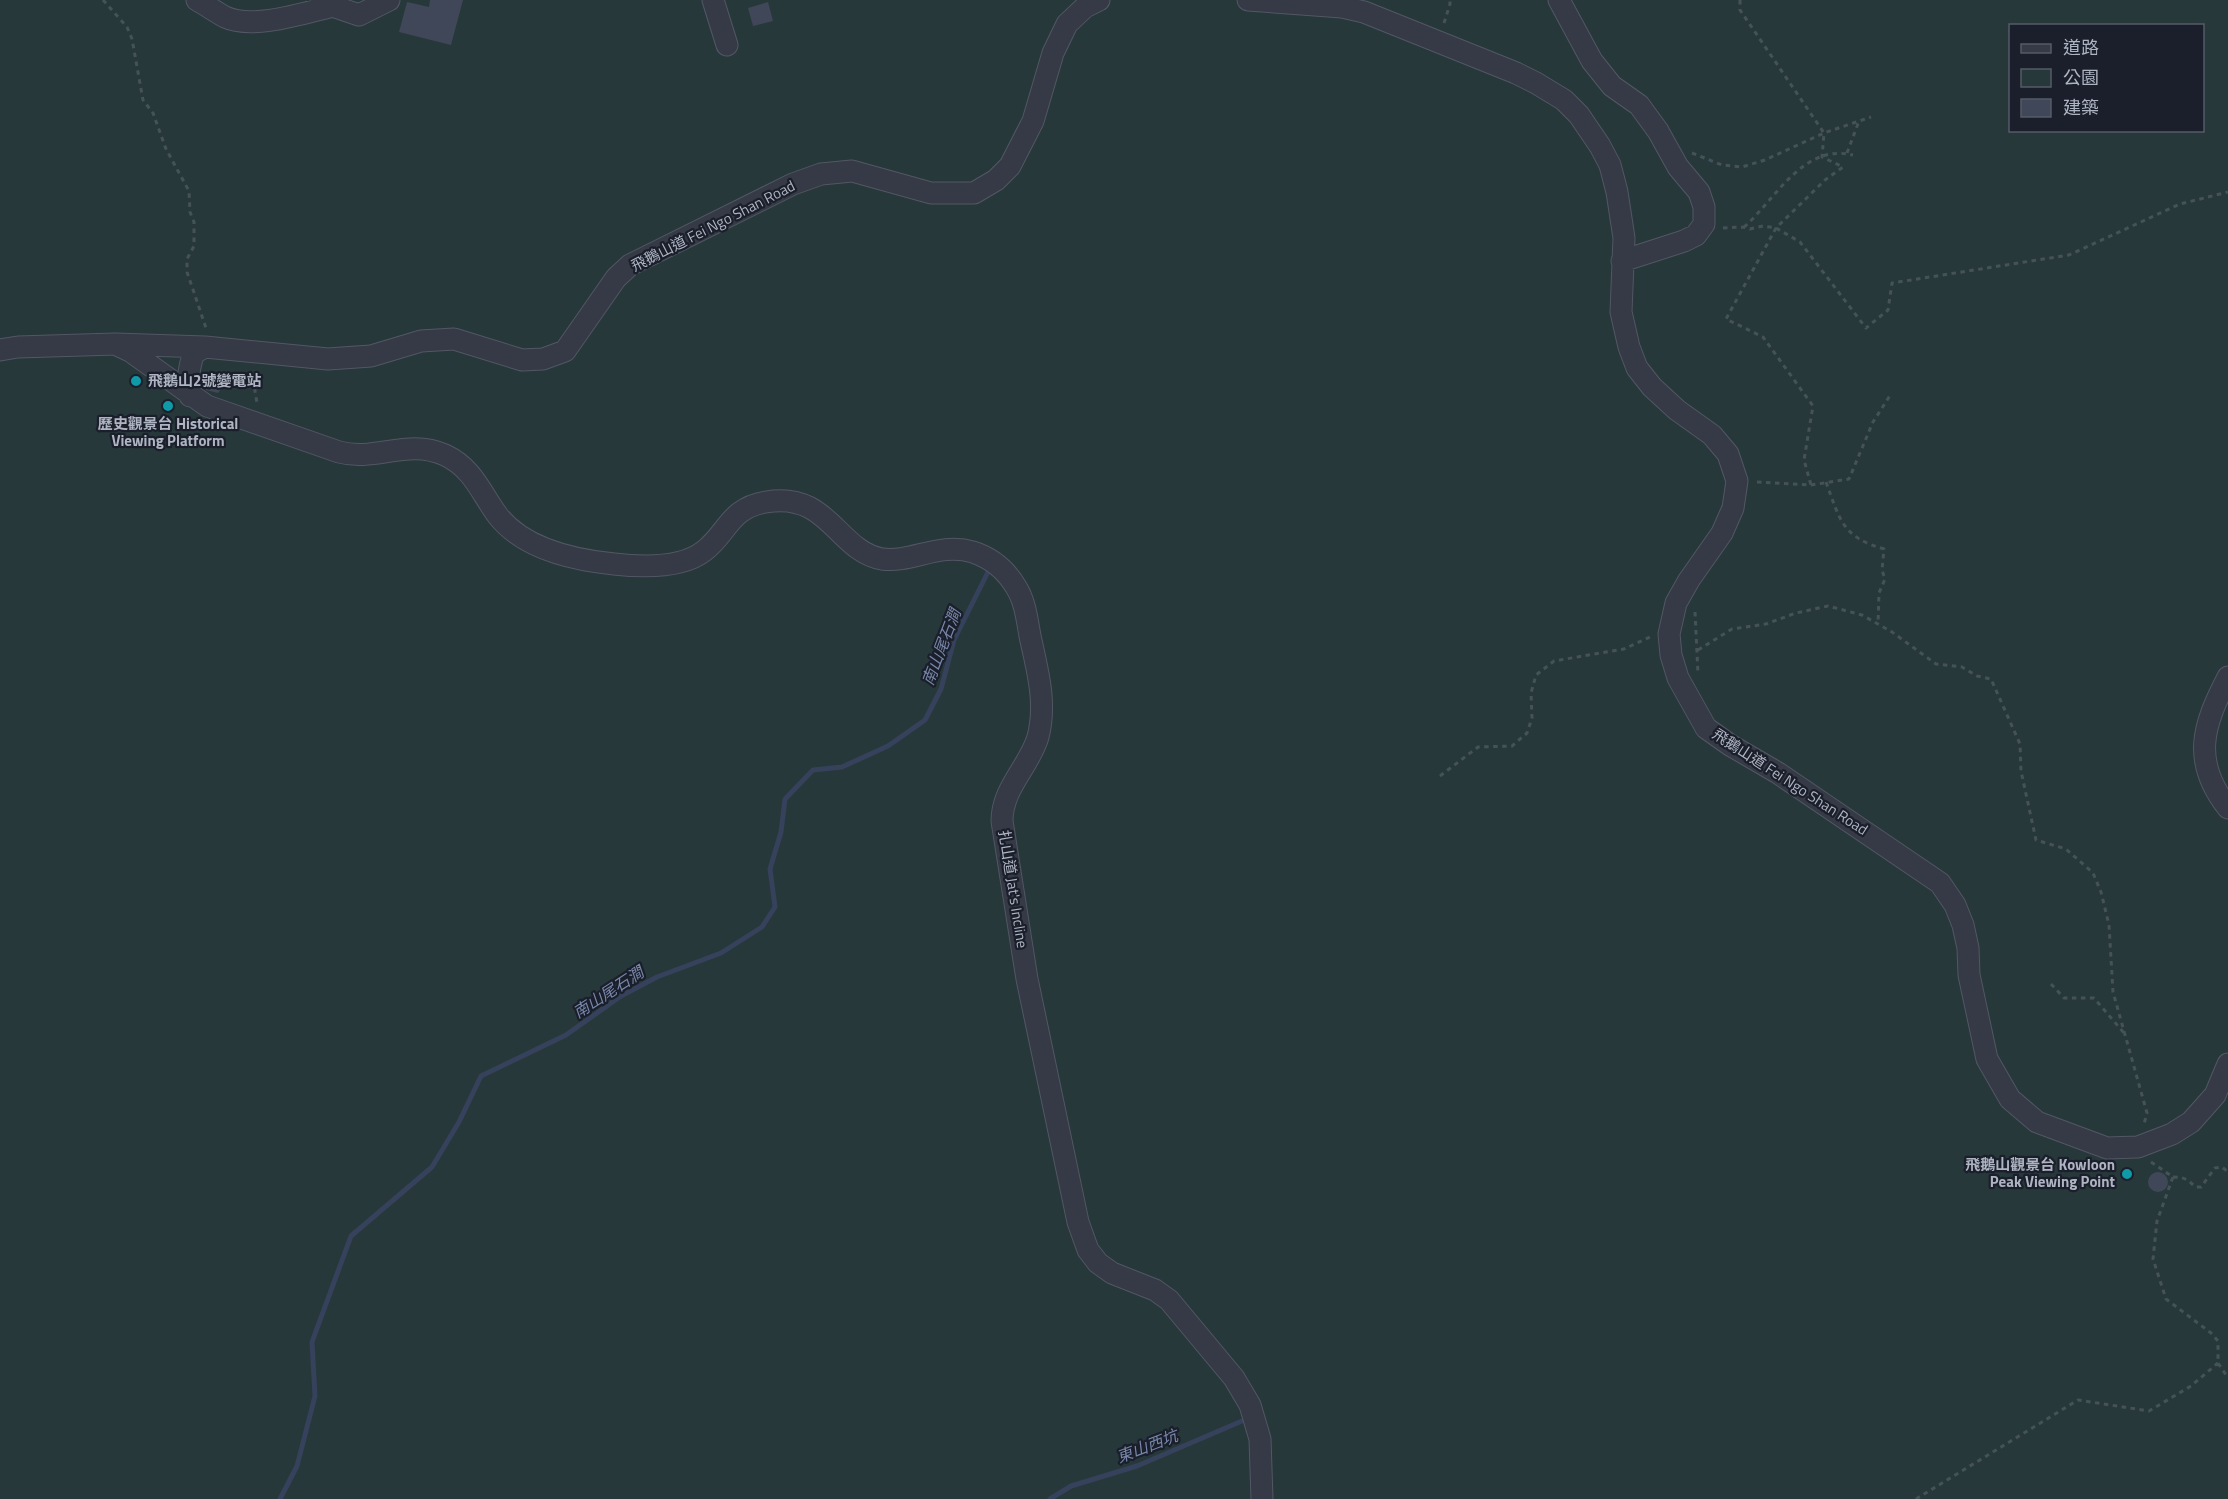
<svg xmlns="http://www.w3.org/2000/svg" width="2228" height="1499" viewBox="0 0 2228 1499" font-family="'Titillium Web','Noto Sans TC',sans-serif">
	<rect width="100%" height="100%" fill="#212835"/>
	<path fill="#27383a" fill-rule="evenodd" d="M0 0H2228V1499H0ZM2010 26H2202V130H2010Z"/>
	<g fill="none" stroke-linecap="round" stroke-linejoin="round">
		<path stroke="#36415c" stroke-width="5" d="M280 1499 297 1466 315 1396 312 1342 351 1236 432 1167 459 1122 481 1076 566 1035 621 996 657 977 721 953 762 927 775 907 770 869 781 832 785 799 813 770 842 767 888 746 925 720 941 689 954 640 991 566
			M1050 1499 1071 1486 1137 1466 1249 1418"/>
	</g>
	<path fill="#404758" d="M430 0H463L451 45 399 32 407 2 429 7Z
		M768 2 773 21 753 26 748 8Z
		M210 373 221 375 224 385 218 393 206 390 204 382Z
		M2148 1182a10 10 0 1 1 20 0a10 10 0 1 1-20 0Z"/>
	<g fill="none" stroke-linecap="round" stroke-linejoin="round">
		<defs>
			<path id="minor" d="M197 0C206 5 216 12 225 17 253 30 304 13 333 6
				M713 0 727 45
				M1248 0 1342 7 1364 12 1516 73 1536 83 1564 100 1579 115 1600 146 1610 165 1617 192 1624 238 1621 312 1629 347 1637 368 1652 387 1677 410 1712 435 1728 454 1737 481 1733 508 1722 533 1689 580 1676 603 1669 634 1671 655 1678 678 1706 728 1730 745 1778 773 1940 883 1955 905 1963 925 1968 948 1969 975 1987 1059 2010 1099 2037 1122 2107 1148 2138 1147 2172 1134 2191 1122 2215 1095 2228 1064
				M1559 0 1592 61 1612 86 1639 105 1658 131 1678 167 1699 192 1704 207V224L1696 235 1684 241 1622 261
				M321 2 359 15 389 0
				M115 344 130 351 207 406 339 452C376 462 407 438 445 455 473 468 481 493 498 516 524 549 574 560 614 564 641 567 681 569 704 551 728 533 729 508 766 502 829 491 837 551 882 559 912 563 939 542 973 552 991 558 1006 570 1016 587 1025 601 1027 619 1030 636 1037 669 1047 702 1038 737 1029 767 1002 788 1002 821L1027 979 1078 1222 1088 1250 1098 1263 1112 1273 1155 1290 1169 1300 1234 1378 1250 1405 1260 1439 1262 1499
				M0 350 18 347 115 344 205 347 328 359 371 356 421 341 454 339 522 360 543 359 565 351 616 278 630 265 793 184 821 174 852 171 931 193H974L996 180 1010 166 1033 121 1053 53 1067 24 1085 7 1099 0
				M190 396C188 379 188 369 194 353L205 347
				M2228 677C2203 725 2191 761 2228 808"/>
		</defs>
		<use href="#minor" stroke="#525764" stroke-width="23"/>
		<path stroke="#455358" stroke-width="3" stroke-dasharray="4.5 4.5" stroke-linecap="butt" d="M103 0 127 27 132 39 143 100 153 113 166 149 189 191 190 212 194 222V246L187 259V272L206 328
			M1740 0V10L1824 133 1822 157 1843 167 1825 180 1776 228 1726 319 1763 337 1813 406 1804 460 1811 485
			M1444 23 1450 4V0
			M1692 153 1722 165 1742 167 1765 160 1824 133 1871 117
			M1847 153 1859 121
			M1744 227C1776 199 1803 143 1853 155
			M1723 228 1744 227 1750 229 1763 226 1776 228 1800 242 1866 328 1888 310 1892 283 2069 255 2180 204 2228 192
			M256 371 253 379 257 403
			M1757 482 1811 485 1849 479 1873 422 1891 394
			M1826 482C1840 520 1842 537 1884 549L1882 570 1885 579 1879 593 1878 624
			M1695 612 1698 674
			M1698 650 1732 629 1766 624 1796 613 1828 606 1862 615 1892 632 1936 664 1962 667 1977 676 1991 679 2020 744 2021 771 2036 840 2066 849 2093 873 2101 892 2109 925 2113 992 2147 1113 2144 1124
			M1440 776 1478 747 1512 746 1527 733 1532 718 1531 693 1536 675 1554 661 1624 649 1650 637
			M2051 984 2064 998H2094L2124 1033
			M2151 1162 2173 1177 2157 1221 2153 1259 2166 1299 2211 1333 2218 1341V1363L2228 1378
			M2173 1177C2183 1177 2188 1179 2195 1187H2201L2215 1168 2222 1167 2228 1172
			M1916 1499 2078 1400 2149 1411 2191 1386 2218 1363"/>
		<use href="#minor" stroke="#353a46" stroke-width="21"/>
	</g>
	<g fill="#0f9aa8" stroke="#1a1f2b" stroke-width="2">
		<circle cx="136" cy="381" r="6"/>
		<circle cx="168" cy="406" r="6"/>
		<circle cx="2127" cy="1174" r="6"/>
	</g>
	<g text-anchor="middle" stroke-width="4.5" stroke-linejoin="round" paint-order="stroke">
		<g font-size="15" fill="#afb4c3" stroke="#1a1f2b">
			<text transform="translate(713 226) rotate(-27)" y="5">飛鵝山道 Fei Ngo Shan Road</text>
			<text transform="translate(1790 782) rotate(33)" y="5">飛鵝山道 Fei Ngo Shan Road</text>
			<text transform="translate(1013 889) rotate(81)" y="5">扎山道 Jat's Incline</text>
		</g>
		<g font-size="15" font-weight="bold" fill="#afb4c3" stroke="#1a1f2b" text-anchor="start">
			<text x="148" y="386">飛鵝山2號變電站</text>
			<text x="168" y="429" text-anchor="middle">歷史觀景台 Historical<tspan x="168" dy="17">Viewing Platform</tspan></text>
			<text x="2115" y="1170" text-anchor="end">飛鵝山觀景台 Kowloon<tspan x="2115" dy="17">Peak Viewing Point</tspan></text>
		</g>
		<g font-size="16" font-style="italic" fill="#7988aa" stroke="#1a1f2b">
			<text transform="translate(941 647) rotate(-69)" y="6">南山尾石澗</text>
			<text transform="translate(608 992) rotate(-33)" y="6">南山尾石澗</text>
			<text transform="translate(1147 1446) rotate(-21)" y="6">東山西坑</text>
		</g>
	</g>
	<rect x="2009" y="24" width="195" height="108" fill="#1a1f2b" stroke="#565b68" stroke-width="1.5"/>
	<rect x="2021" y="44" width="30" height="9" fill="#353a46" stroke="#565b68" stroke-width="1.5"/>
	<text x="2063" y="54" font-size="18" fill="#afb4c3">道路</text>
	<rect x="2021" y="69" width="30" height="18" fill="#27383a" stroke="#565b68" stroke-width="1.5"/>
	<text x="2063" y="84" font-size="18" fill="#afb4c3">公園</text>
	<rect x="2021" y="99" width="30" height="18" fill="#404758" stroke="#565b68" stroke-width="1.5"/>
	<text x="2063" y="114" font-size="18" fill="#afb4c3">建築</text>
</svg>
